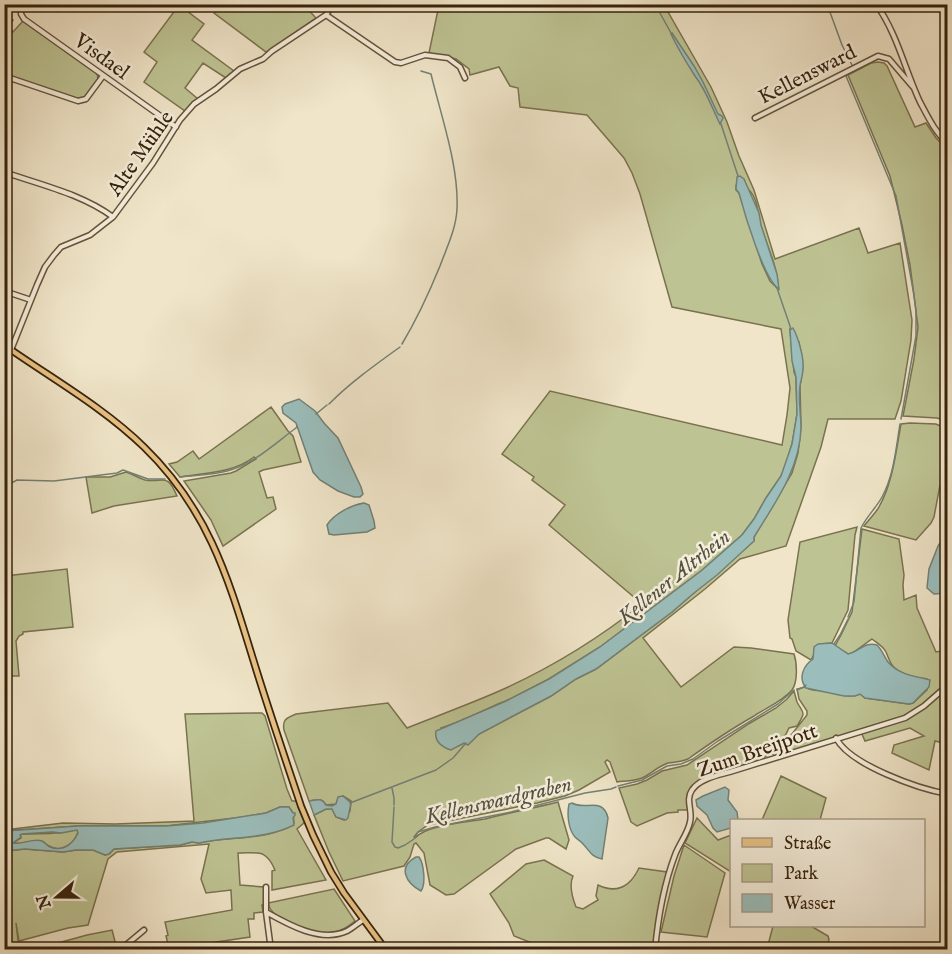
<svg xmlns="http://www.w3.org/2000/svg" width="952" height="954" viewBox="0 0 952 954" font-family="'IM FELL English',serif">
	<rect width="100%" height="100%" fill="#f0e5c9"/>
	<filter id="stains"><feTurbulence type="fractalNoise" baseFrequency=".00333" numOctaves="4"/><feColorMatrix values="0 0 0 0 .2 0 0 0 0 .09 0 0 0 0 .02 0 0 0 .5 -.17"/></filter>
	<radialGradient id="worn" r=".72"><stop offset=".6" stop-color="#630" stop-opacity="0"/><stop offset="1" stop-color="#630" stop-opacity=".3"/></radialGradient>
	<path fill="#bec393" stroke="#7a724f" stroke-width="1.5" fill-rule="evenodd" d="M232 4H303L316 18 266 52 214 13 219 5Z
		M179 5 204 24 192 40 234 71 226 78 203 63 185 88 198 99 185 111 144 82 157 62 144 52Z
		M439 5H664L711 87 727 122 739 156 754 190 775 259 859 228 868 253 900 243 912 320 911 340 901 401 895 419H828L821 447 786 546 740 559 705 589 643 638 681 687 734 647 751 648 794 654C797 663 798 682 792 690 783 701 766 708 754 716 731 729 709 744 688 759 681 762 675 762 668 763 658 766 651 774 642 778 634 781 625 781 617 782L610 762 607 760 605 762 610 772 579 790 565 796 537 803 428 825 418 832 414 837 415 838C426 825 468 822 485 819 509 813 534 808 558 802L569 840 566 849 549 838H546L516 849 454 894 446 895 430 885 424 853 416 843 414 844 410 857 404 866 343 881 329 852 314 815 326 809H332L336 817 344 820 350 811 351 801 343 796 338 799 336 804 326 805C321 797 317 800 309 801L284 730C282 719 287 718 296 714L388 703 407 728C437 716 467 705 497 692 549 669 598 639 642 604L549 525 565 505 532 480 534 477 502 454 550 391 782 445 787 415 790 388 781 329 672 307 640 194 632 173 624 158 587 115 520 107 518 88 510 86 499 67 470 75 469 69 456 59 429 53ZM737 183C741 185 747 187 749 190 758 199 758 215 761 226 767 247 778 266 778 289L770 281 762 264 739 193 736 190V186ZM790 330 799 342 803 368 800 385 801 427 798 453 792 473 754 537V541L672 612 596 669 576 679 551 696 479 734 468 744 464 743 458 746 441 728 461 721 464 719 468 718 498 704 506 701 549 679 600 647 701 571 742 535 754 519 766 498 781 476 786 464 792 444 797 414 796 377 794 372Z
		M5 13 13 20 8 27 13 32 23 21 97 73 98 79 85 97 78 100 5 74Z
		M878 62 884 63 887 66 915 127 926 123 936 138 947 149 948 322 944 345 945 354 948 355 947 371H945V378L948 391 947 421 937 418 903 416 914 359 918 327 910 265 902 225 890 176 848 75 871 63Z
		M271 407 288 431 293 436 301 462 263 470 259 472 267 498 273 497 276 509 223 546 211 520 184 481 231 473 236 471 256 459 254 457C233 473 205 473 180 477L169 464 177 462 193 451 199 459Z
		M910 423 936 424 947 429V483L940 485 934 517 931 523 916 540 864 526C869 519 875 514 879 507 893 482 896 451 901 424Z
		M126 472C133 474 138 478 145 480 164 483 167 472 177 496L114 506 92 513 86 477H110Z
		M857 527 855 535 848 610 832 643 820 644 811 660 796 651 792 639 790 638 788 620 800 542Z
		M862 529 899 539 904 575 903 585 904 600 916 595 917 608 936 652 947 650V683L923 704 906 715 774 756 773 754 784 744 807 715V711L799 699 797 689 805 687C812 691 817 690 824 691 837 693 848 699 860 694L865 698 909 704 913 703 927 690V679C915 677 899 675 892 665 889 661 888 656 886 652 883 646 877 643 872 639L851 654H848L835 646 841 635 852 612Z
		M67 569 73 627 23 632V634L19 636 16 641 19 676H5V576Z
		M947 687V744L935 741 929 770 892 753 894 745 924 736 910 728 865 741 861 732 909 717 918 712Z
		M794 691C795 695 796 698 797 702 804 715 806 711 797 726L789 728 786 734 782 740 783 741C776 749 767 757 757 761 739 768 697 773 689 791 686 797 687 804 688 810H678V812L667 813 637 826 631 822 619 788 637 784 647 780 662 771 687 765 750 723 776 708 787 699Z
		M262 713 265 716 287 789 292 801H297L305 822 297 829 326 880 272 890V871L275 870C266 849 259 853 238 853L240 885 264 887 265 905H262L263 912 254 913V919H248L250 937 169 949 166 936 168 935 165 922 232 910 231 890 206 893 201 879 209 844 117 852 108 859 88 925 68 928 19 941 16 923 19 949H5V851L25 849 63 852 76 850H93L105 855 109 854 114 849 180 845 192 842 199 843C228 836 271 841 294 823L293 813 289 807H280L266 813 243 817 166 826H78L5 831V830L63 823 115 824 194 821 185 714Z
		M781 776 826 798 820 820H762Z
		M697 818 718 840 731 835V872L685 843Z
		M74 830H77L78 832C74 844 62 854 49 846 43 843 47 843 41 842 31 840 21 845 13 843L21 838 20 834H22C38 833 59 835 74 830Z
		M684 845 725 873 707 937 661 932 674 876Z
		M544 860 573 876C569 885 572 897 576 907L583 909 598 900 596 896 598 885C617 894 630 887 639 868L667 872 655 931 653 949H547L514 936 509 923 490 894 526 864Z
		M334 889 355 921C349 926 342 931 334 932 318 936 271 921 268 903Z
		M773 926H811L828 936 829 940 825 949H767Z
		M112 930 117 949H36L87 935Z"/>
	<path fill="#9bbebc" stroke="#738075" stroke-width="1.5" fill-rule="evenodd" d="M672 33 694 66 703 82 718 114 722 116 723 118 720 124C712 108 706 90 695 76 686 62 678 49 671 34Z
		M740 176 744 179 759 213 761 225 777 274 779 289C764 280 744 212 739 193L736 189 737 177Z
		M793 328C798 337 804 357 803 368 803 374 801 380 800 386 798 400 801 414 801 428 800 469 775 503 754 537V541L717 575 694 593 672 612 596 669 576 679 551 696 479 734 468 745 464 743 451 750C442 747 434 742 436 731L506 701 549 679 600 647 701 571 742 535 754 519 766 498 781 476 792 444 797 414 796 377 792 361 790 330Z
		M299 399 315 411 324 423 338 438 361 487 363 494 360 497H354L338 491 320 480 313 472 296 423 283 413 282 407 285 404Z
		M364 503 369 505 374 521 375 528 367 532 334 535 329 534 327 525C334 514 351 505 364 503Z
		M943 541 946 542 947 548V593L934 594 927 588 929 569 938 546 940 543Z
		M832 643 848 654C859 652 865 641 877 645 882 650 884 656 888 662 899 675 915 676 930 680L929 687 913 703 909 704 865 698 860 694 855 696H844L806 688C798 678 803 666 813 659L814 647 818 644Z
		M725 787 729 790 728 800 737 812 738 820H732L731 828 717 832 713 828 707 815 697 806 696 800 703 796Z
		M343 796 351 803 348 818 346 820 336 817 332 809H326L314 815 309 801C317 800 321 797 326 805L332 806 336 804 338 797Z
		M572 803C585 811 603 796 608 818L602 859C591 857 590 851 583 844 581 841 578 840 575 837 568 829 567 814 569 804Z
		M280 807H289L293 813H295V815L293 818 294 825C265 840 230 836 199 843L192 842 180 845 114 849 109 854 105 855 93 850H76L63 852 25 849 5 851V831L78 826H166L203 823 266 813ZM77 830 78 833C73 844 63 852 50 847 47 846 45 842 42 841 33 838 21 845 13 843L21 837 20 835 22 834 52 832 61 833Z
		M416 857H419C424 864 426 884 421 891 406 883 397 867 416 857Z"/>
	<g fill="none" stroke-linecap="round" stroke-linejoin="round">
		<path stroke="#738075" stroke-width="1.5" d="M655 4 671 33
			M827 4 842 45 853 67
			M854 71 846 76 896 196 914 295 916 311V336L901 419
			M721 124 738 176
			M777 288 791 329
			M402 344C417 319 429 293 440 266 447 247 456 229 457 209 459 166 441 116 431 74L421 71
			M329 404C351 382 375 365 400 347
			M316 414 327 405
			M180 477C195 475 212 475 227 471 254 464 274 444 296 428L297 426
			M4 487 17 480 54 481 117 473 123 470 148 479H165
			M848 617 854 602 861 528C867 516 876 508 882 497 894 475 896 448 900 424
			M834 644 840 635 848 619
			M797 690 804 687 806 685
			M618 786 642 780 667 766 681 764 693 759 718 741 778 704 794 690
			M392 788 394 798V805
			M350 803 436 770 453 758 466 743
			M394 807 392 842 395 847 398 848 405 845 414 839 418 832 435 827 511 812 585 793 611 789 616 787"/>
		<defs>
			<path id="minor" d="M24 4 21 8V14L24 19 176 127
				M876 4C897 33 905 70 920 102 928 117 935 132 948 144
				M326 15 395 62 401 63 425 55 448 58 460 67 465 78
				M4 76 78 101 86 99 103 76
				M755 118 878 56 889 59 913 87
				M4 172C41 185 82 194 113 217
				M4 291 31 300
				M11 350 37 285 45 267 54 255 61 247 90 235 113 217 153 163 180 120 194 104 216 89 240 69 263 59 272 51 326 15 333 4
				M943 638V630L948 629
				M836 738C850 765 919 789 948 794
				M266 887V912L271 950
				M266 912C289 925 321 943 347 931 353 928 358 923 363 920
				M120 950 144 930
				M410 950 412 949
				M655 950C658 918 664 884 675 855 679 844 688 833 690 822 693 811 685 800 692 790 700 778 720 775 733 771L905 718 924 706 948 685"/>
			<path id="major" d="M4 345C51 378 103 407 144 447 212 513 230 585 257 672 271 717 286 761 301 806L313 835 331 872 344 893 386 950"/>
		</defs>
		<use href="#minor" stroke="#65533a" stroke-width="7"/>
		<use href="#major" stroke="#37220b" stroke-width="8"/>
		<use href="#minor" stroke="#f5eedc" stroke-width="4"/>
		<use href="#major" stroke="#e8c284" stroke-width="4.5"/>
	</g>
	<g text-anchor="middle" stroke-width="5" stroke-linejoin="round" paint-order="stroke">
		<g font-size="21" fill="#37220b" stroke="#f5eedc">
			<text transform="translate(102 56) rotate(36)" y="7">Visdael</text>
			<text transform="translate(807 74) rotate(-27)" y="7">Kellensward</text>
			<text transform="translate(140 153) rotate(-55)" y="7">Alte Mühle</text>
			<text transform="translate(757 750) rotate(-19)" y="7">Zum Breijpott</text>
		</g>
		<g font-size="22" font-style="italic" fill="#555140" stroke="#f5eedc">
			<text transform="translate(673 576) rotate(-39)" y="8">Kellener Altrhein</text>
			<text transform="translate(498 799) rotate(-13)" y="8">Kellenswardgraben</text>
		</g>
	</g>
	<rect width="952" height="954" fill="none" stroke="#f0e5c9" stroke-width="24"/>
	<rect x="6" y="6" width="940" height="942" fill="none" stroke="#37220b" stroke-width="3"/>
	<rect x="12" y="12" width="928" height="930" fill="none" stroke="#37220b" stroke-width="1.5"/>
	<rect x="730" y="819" width="195" height="108" fill="#f5eedc" stroke="#a99c88" stroke-width="1.5"/>
	<rect x="742" y="838" width="30" height="9" fill="#e8c284" stroke="#a99c88" stroke-width="1.5"/>
	<text x="784" y="849" font-size="18" fill="#37220b">Straße</text>
	<rect x="742" y="864" width="30" height="18" fill="#bec393" stroke="#a99c88" stroke-width="1.5"/>
	<text x="784" y="879" font-size="18" fill="#37220b">Park</text>
	<rect x="742" y="894" width="30" height="18" fill="#9bbebc" stroke="#a99c88" stroke-width="1.5"/>
	<text x="784" y="909" font-size="18" fill="#37220b">Wasser</text>
	<g transform="translate(57 897) rotate(250)" stroke="#f5eedc" stroke-width="4.5" paint-order="stroke">
	<path d="M0-4.5L10 22L0 15L-10 22Z" fill="#37220b"/>
	<text y="-9" font-size="16" font-weight="bold" text-anchor="middle" fill="#37220b">N</text>
	</g>
	<rect width="100%" height="100%" filter="url(#stains)"/>
	<rect width="100%" height="100%" fill="url(#worn)"/>
</svg>
